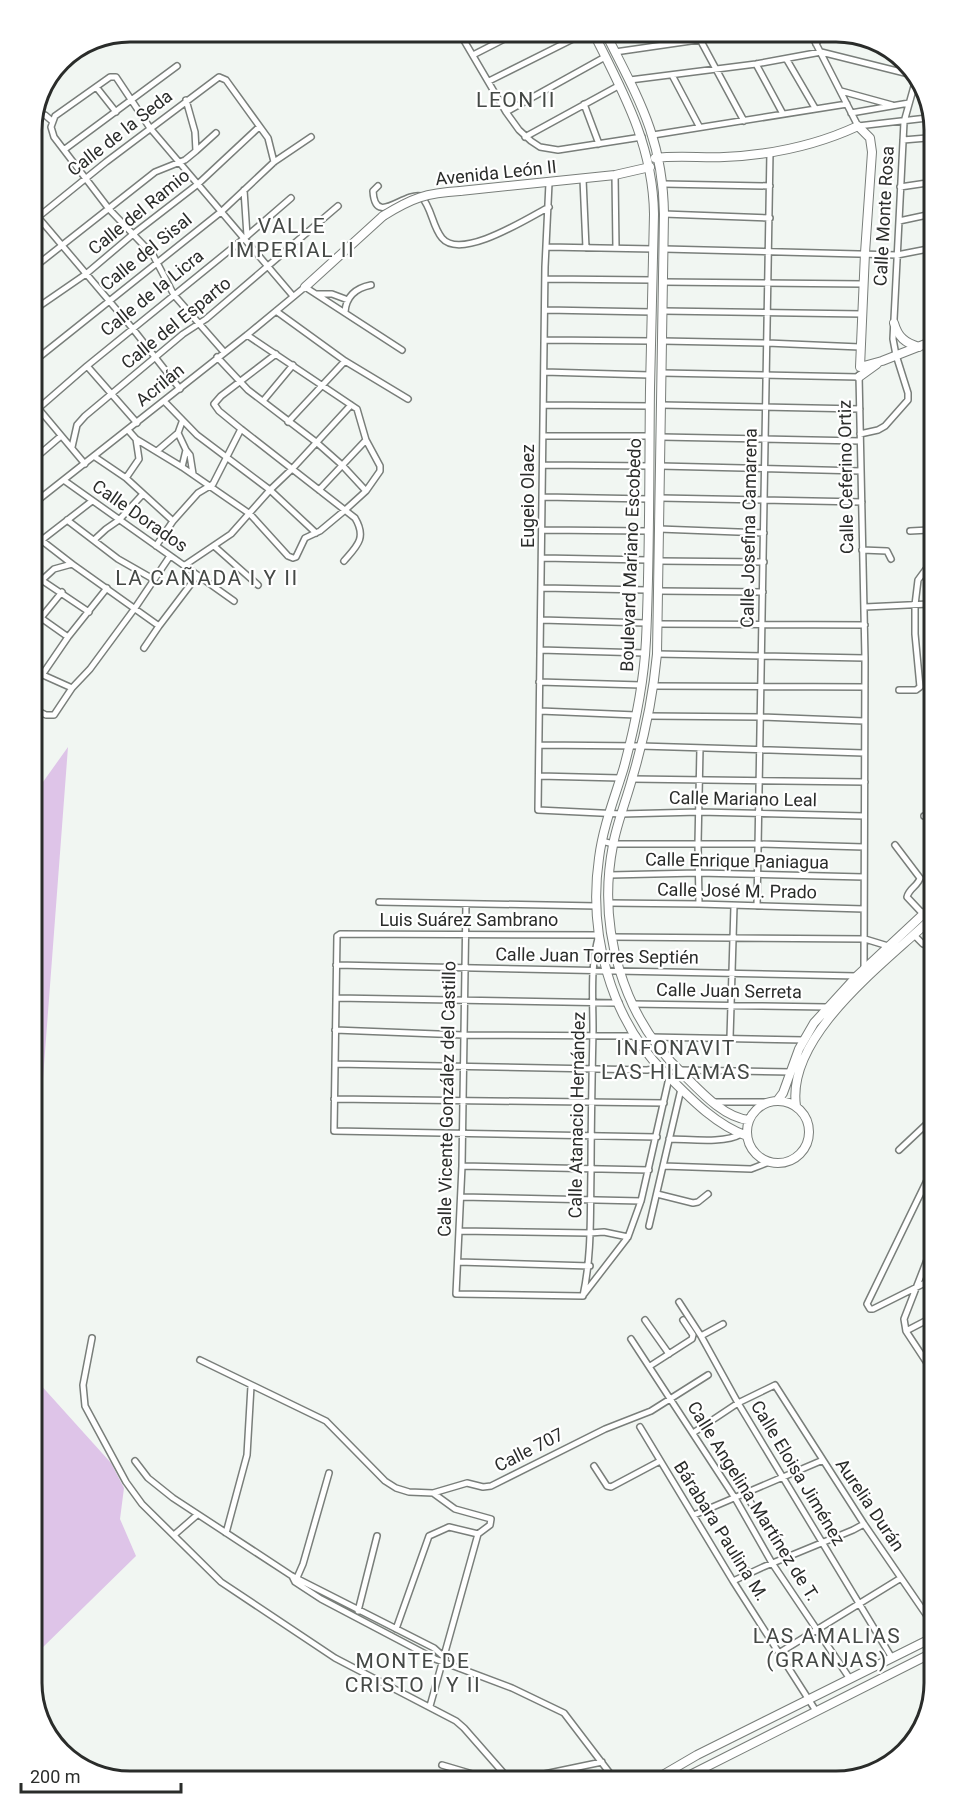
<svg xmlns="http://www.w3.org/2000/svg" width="966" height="1813" viewBox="0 0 966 1813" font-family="Roboto,sans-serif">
	<rect width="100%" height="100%" fill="#f1f6f2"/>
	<path fill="#dec4e8" d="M68 747 37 1158 35 791 43 782Z
		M38 1382 111 1463 124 1488 120 1519 136 1556 39 1651Z"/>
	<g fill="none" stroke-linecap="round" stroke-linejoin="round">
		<defs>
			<path id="street" d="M459 32 506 112 519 130 531 141 540 147 558 150 642 137
				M696 32 744 121
				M810 32 858 126 927 118
				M816 44 823 32
				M615 52 753 32
				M473 55 518 32
				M787 60 815 108
				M756 64 783 114
				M672 75 699 126
				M630 80 756 64 821 52 913 75
				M489 81 587 32
				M97 88 116 112
				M841 91 892 105
				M584 104 599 144
				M506 112 605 57
				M851 113 909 103
				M36 115H45L52 121
				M653 135 847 104
				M525 137 620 85
				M903 140 927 138
				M65 149 177 66
				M196 151 216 133
				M615 175 616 248
				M583 179 586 248
				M549 183 545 267 538 810 621 814 699 812 864 816
				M664 184 770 186
				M378 186 373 191C375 227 403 192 421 196 432 208 432 226 442 238 461 261 528 218 549 207
				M900 187 927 183
				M244 190 247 236
				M32 210 133 329 180 389
				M664 214 770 218
				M899 221 927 215
				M32 222 106 162 219 77 226 80 268 138 274 162
				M547 247 654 249
				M664 249 897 255 928 249
				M32 269 155 172 185 160 196 151 195 132 186 100
				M546 279 652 280
				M663 282 863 284
				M317 294H332L348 300
				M546 310 652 312
				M276 311 345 361 408 399
				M663 311 862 314
				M345 312C346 296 356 288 371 285
				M33 314 41 305 86 274 132 235 198 184 259 127
				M545 340 651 341
				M662 341 767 343 860 347
				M224 352 174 295 153 255 109 209 54 137 51 127 55 116 110 77H116L150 128 293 296
				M276 354 221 396 214 404 219 411 241 429 355 518C367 538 357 546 344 561
				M217 357 248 390 316 442 342 465 366 491
				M33 362 222 211 274 162 311 137
				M87 366 137 423
				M544 372 650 375
				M662 373 859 377
				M859 375 865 658 864 971
				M164 401 197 435 270 490 316 533
				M263 401 293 365
				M33 402 85 464
				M544 405 650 406
				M661 405 860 409
				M33 413 87 366 247 236 291 198
				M182 422 178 433 186 450 182 467
				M288 422 345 361
				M128 430 136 439 182 467 250 514 288 556 293 558 296 557 305 538 320 531 344 511 366 491 380 471V466L366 440 357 409 247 335
				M860 434 878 430 885 426 908 400V393L896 355 893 339 904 122 916 79
				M543 436H650
				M661 437 860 441
				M72 447 77 425 85 416 183 334 206 319 338 206
				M186 450 190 455 193 474
				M157 451 178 433
				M95 457 126 478 173 521
				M33 460 61 436
				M543 465 650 466
				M660 466 861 471
				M126 478 139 459 136 439
				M65 481 234 601
				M319 490 366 440
				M544 497 649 499
				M660 498 862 502
				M33 504 247 335 305 287 402 350
				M67 520 118 559 153 579
				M928 522 929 547
				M659 529 764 533
				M543 530 648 531
				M34 531 41 540 72 564 159 626
				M910 531 929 530
				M94 540 106 529 119 520 143 494
				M34 546 92 501
				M156 546 173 521 198 493 213 484 241 429
				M214 546 258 585
				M862 550 887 551 891 559
				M542 558 648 560
				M658 561 764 562
				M185 565 231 534 270 490 292 469 351 405
				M34 575 89 612
				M42 580 54 569 72 564
				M542 588 647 590
				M658 591 763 592
				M865 607 929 604
				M34 613 68 637
				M40 619 62 592
				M541 620 646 623
				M658 624 865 625
				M144 648 159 626 197 576
				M540 650 645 653
				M657 654 865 658
				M34 671 72 688
				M42 675 68 637 107 588
				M539 682 641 685
				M653 686 865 687
				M899 690H916L920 687 915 634V605L918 580 929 565
				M34 709 46 715H54L72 688 90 669 135 608 170 556
				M540 711 636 715
				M648 716 761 717 864 721
				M539 745 641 746 864 753
				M539 776 620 778
				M632 779 865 782
				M924 816H930
				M602 841 613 844H759L864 847
				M895 845 920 878C918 886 909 888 907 897L923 914
				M610 875 698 873 864 877
				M379 902 597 906
				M608 903 699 904 864 909
				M466 904 462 1166 456 1294 583 1296
				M699 904 698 844 700 748
				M757 906 770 152
				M914 935 923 944 931 947
				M612 937 865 939 888 946
				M336 965 857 976
				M336 998 619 1003
				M632 1004 826 1007
				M335 1030 463 1035 636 1036
				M650 1037 804 1040
				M730 1038 734 906
				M335 1064 647 1070 660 1068
				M679 1070 791 1072
				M334 1099 664 1103
				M715 1102H769
				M669 1139C689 1139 724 1144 741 1134
				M899 1150 932 1119
				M462 1166 649 1170
				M663 1166 751 1169 769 1162
				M932 1170 867 1304 870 1309H873L933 1279
				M657 1194 693 1203 698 1202 708 1194
				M461 1197 641 1201
				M649 1226 681 1089
				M459 1231 590 1233 604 1232 628 1237
				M932 1247 904 1319 906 1331 933 1372
				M458 1262 590 1266
				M584 1294 628 1237 641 1201 669 1078
				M583 1296C592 1254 590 1215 591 1172 591 1125 592 1078 593 1030 593 999 590 965 599 935L340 934 337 936 334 1131 657 1137
				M679 1302 701 1336 738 1403 892 1658
				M645 1320 669 1354
				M906 1331 933 1317
				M701 1336 723 1324
				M92 1338 83 1385 85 1406 126 1482 142 1504 221 1582 335 1658 456 1721 464 1728 507 1777
				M631 1339 735 1498 772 1563 850 1679
				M200 1360 326 1421 385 1481 396 1488 409 1492 433 1493 455 1509 491 1519 490 1525 478 1534 430 1706
				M650 1366 692 1339 693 1335 683 1320
				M640 1427 733 1581 816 1711
				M693 1433 738 1403 775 1385 864 1524 934 1626
				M135 1461 148 1478 173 1498 292 1576 434 1648 445 1658
				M594 1466 607 1486 611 1487 660 1461
				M433 1493 467 1483 483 1487 491 1486 605 1429 651 1411 708 1375
				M745 1493 763 1523
				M694 1515 823 1460
				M226 1533 247 1455 251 1386
				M174 1535 197 1515
				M737 1555 748 1573
				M292 1576 295 1582 321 1599 435 1659 512 1688 564 1713 612 1776
				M296 1580 303 1564 329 1473
				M733 1581 763 1567 853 1530 864 1524
				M358 1611 377 1536
				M396 1629 429 1536 449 1527 478 1534
				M779 1653 901 1578
				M442 1765 486 1778
				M530 1777 602 1762"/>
			<path id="secondary" d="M593 32C623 92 653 145 654 214 653 272 651 330 650 388 649 472 650 556 646 640 644 683 635 726 624 767 615 797 603 826 599 858 588 933 610 1019 665 1073 688 1096 715 1125 747 1136
				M605 32C638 98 663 138 664 214L657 654C653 697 644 739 632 779 626 801 617 823 613 845 597 927 622 1017 683 1074 700 1091 724 1118 749 1120
				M655 158C678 155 702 158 724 157 771 155 815 146 858 126L870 138 872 152 865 253 860 367 882 361 928 343
				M460 191 615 175 650 167
				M305 287 383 216
				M894 323C898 337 905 343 919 347
				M859 377 877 364
				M777 1101 783 1093 799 1049 814 1023 857 976 931 907
				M747 1132a31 31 0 1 1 62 0a31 31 0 1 1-62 0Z
				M796 1106C786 1035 885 963 931 919"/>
			<path id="primary" d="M661 1776 697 1755 934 1637
				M688 1776 934 1652"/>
		</defs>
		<use href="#street" stroke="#797e7a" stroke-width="8"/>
		<use href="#secondary" stroke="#797e7a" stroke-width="10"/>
		<use href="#primary" stroke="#797e7a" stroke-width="10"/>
		<use href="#street" stroke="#fff" stroke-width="5"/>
		<use href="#secondary" stroke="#fff" stroke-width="8"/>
		<use href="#primary" stroke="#fff" stroke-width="8"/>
		<defs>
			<path id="secondary-bridge" d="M383 216C412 198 426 193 460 191"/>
		</defs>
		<use href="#secondary-bridge" stroke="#797e7a" stroke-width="10" stroke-linecap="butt"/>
		<use href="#secondary-bridge" stroke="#fff" stroke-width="8"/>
	</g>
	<g text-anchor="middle" stroke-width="4.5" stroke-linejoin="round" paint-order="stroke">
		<g font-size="18" fill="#2a2c2a" stroke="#fff">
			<text transform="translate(120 133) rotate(-38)" y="6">Calle de la Seda</text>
			<text transform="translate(496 173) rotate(-6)" y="6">Avenida León II</text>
			<text transform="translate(139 212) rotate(-39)" y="6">Calle del Ramio</text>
			<text transform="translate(884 216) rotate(-87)" y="6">Calle Monte Rosa</text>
			<text transform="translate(146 252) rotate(-39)" y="6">Calle del Sisal</text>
			<text transform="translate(152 293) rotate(-39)" y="6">Calle de la Licra</text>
			<text transform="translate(176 323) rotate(-39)" y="6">Calle del Esparto</text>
			<text transform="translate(160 385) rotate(-39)" y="6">Acrilán</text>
			<text transform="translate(846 477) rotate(-91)" y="6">Calle Ceferino Ortiz</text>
			<text transform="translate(528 496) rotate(-90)" y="6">Eugeio Olaez</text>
			<text transform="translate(140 516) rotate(35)" y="6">Calle Dorados</text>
			<text transform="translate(749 528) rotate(-89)" y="6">Calle Josefina Camarena</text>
			<text transform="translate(631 555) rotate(-88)" y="6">Boulevard Mariano Escobedo</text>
			<text transform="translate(743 799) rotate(1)" y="6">Calle Mariano Leal</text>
			<text transform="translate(737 861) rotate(1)" y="6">Calle Enrique Paniagua</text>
			<text transform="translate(737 891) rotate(1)" y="6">Calle José M. Prado</text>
			<text x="469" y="926">Luis Suárez Sambrano</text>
			<text transform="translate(597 956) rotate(1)" y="6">Calle Juan Torres Septién</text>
			<text transform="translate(729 991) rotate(1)" y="6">Calle Juan Serreta</text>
			<text transform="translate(447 1099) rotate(-89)" y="6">Calle Vicente González del Castillo</text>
			<text transform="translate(577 1115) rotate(-89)" y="6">Calle Atanacio Hernández</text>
			<text transform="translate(529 1450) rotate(-27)" y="6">Calle 707</text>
			<text transform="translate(798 1473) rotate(59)" y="6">Calle Eloisa Jiménez</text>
			<text transform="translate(753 1501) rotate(58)" y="6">Calle Angelina Martínez de T.</text>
			<text transform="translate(870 1505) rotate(56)" y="6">Aurelia Durán</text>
			<text transform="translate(721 1531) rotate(58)" y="6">Bárabara Paulina M.</text>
		</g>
		<g font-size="21" letter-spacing="1.5" fill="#454946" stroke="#fff">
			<text x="516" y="107">LEON II</text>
			<text x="292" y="233">VALLE<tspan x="292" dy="24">IMPERIAL II</tspan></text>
			<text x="207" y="585">LA CAÑADA I Y II</text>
			<text x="676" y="1055">INFONAVIT<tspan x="676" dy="24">LAS HILAMAS</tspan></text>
			<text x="827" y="1643">LAS AMALIAS<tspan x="827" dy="24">(GRANJAS)</tspan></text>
			<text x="413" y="1668">MONTE DE<tspan x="413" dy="24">CRISTO I Y II</tspan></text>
		</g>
	</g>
	<path d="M0 0H966V1813H0ZM130 42H836A88 88 0 0 1 924 130V1683A88 88 0 0 1 836 1771H130A88 88 0 0 1 42 1683V130A88 88 0 0 1 130 42Z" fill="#fff" fill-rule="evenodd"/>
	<path fill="none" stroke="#2a2c2a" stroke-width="3" d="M130 42H836A88 88 0 0 1 924 130V1683A88 88 0 0 1 836 1771H130A88 88 0 0 1 42 1683V130A88 88 0 0 1 130 42Z"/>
	<path d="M21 1783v9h160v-9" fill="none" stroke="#2a2c2a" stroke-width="3"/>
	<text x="30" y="1783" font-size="18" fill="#2a2c2a" stroke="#ffffff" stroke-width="4.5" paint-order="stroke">200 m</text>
</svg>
